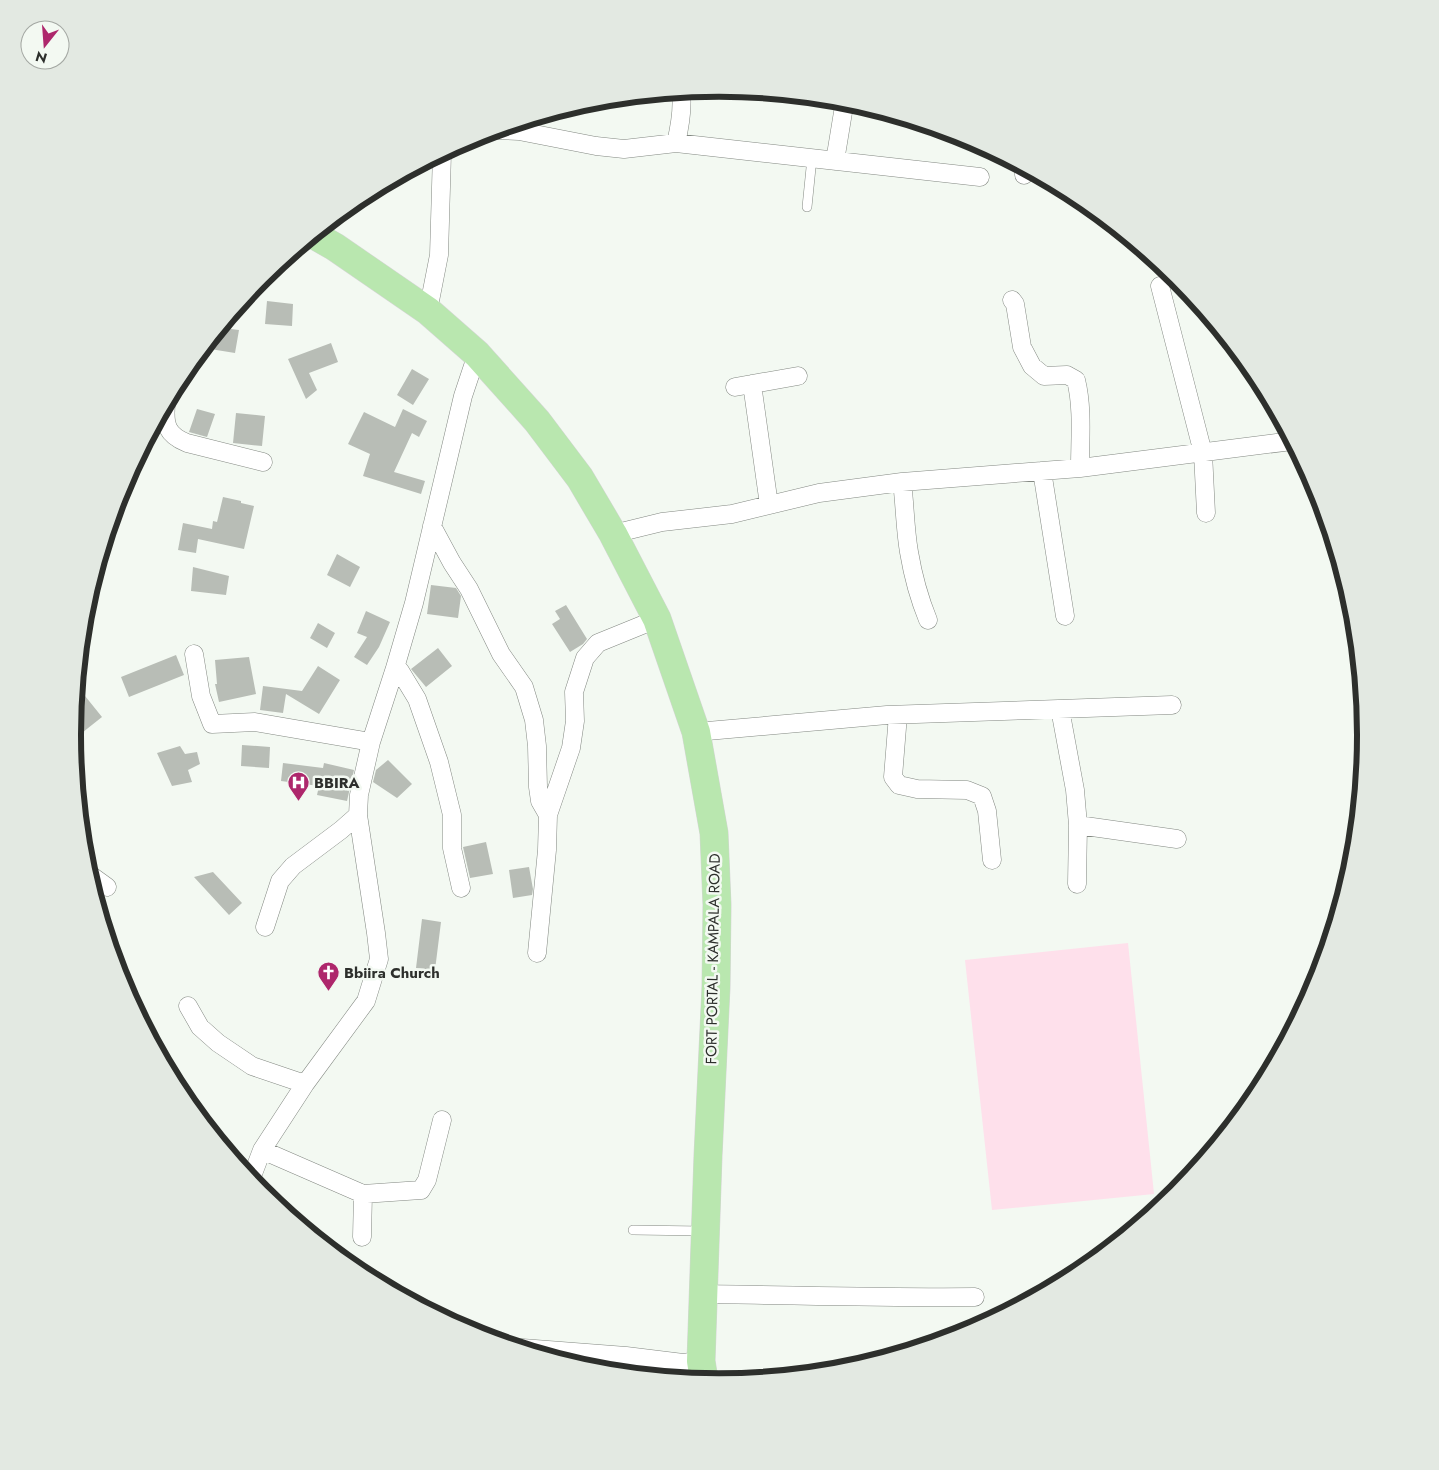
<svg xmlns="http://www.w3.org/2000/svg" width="1439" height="1470" viewBox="0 0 1439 1470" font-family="Jost,sans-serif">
	<rect width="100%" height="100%" fill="#f3f9f2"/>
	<path fill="#fee0eb" d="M1128 943 1154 1194 992 1210 965 960Z"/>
	<path fill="#b8bdb6" d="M267 301 293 304 292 326 265 324Z
		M234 311 231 329 239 330 235 353 204 348Z
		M331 343 338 362 309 373 317 390 306 399 288 359Z
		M412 369 429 379 413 405 397 395Z
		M197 409 215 414 207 437 189 432Z
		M403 409 427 421 419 437 412 433 394 472 425 481 421 494 363 476 370 454 348 444 364 412 395 427Z
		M236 413 265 416 262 446 233 443Z
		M223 497 241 501V503L254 506 244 549 198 539 196 553 178 550 183 523 212 529 213 521 217 522Z
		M337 554 360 567 350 587 327 575Z
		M193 567 229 576 226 595 191 591Z
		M431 585 456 588 461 596 458 618 427 614Z
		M566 605 587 639 583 644 570 652 552 624 560 619 555 611Z
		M366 611 390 622 379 647 367 665 354 657 367 637 357 633Z
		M318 623 335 633 327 648 310 638Z
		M438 648 452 666 426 687 411 669Z
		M176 655 184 675 129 697 121 677Z
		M249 657 256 694 219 702 215 684H217L215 660Z
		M318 666 340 680 319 714 286 694 283 713 260 710 263 686 302 691Z
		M77 686 102 717 73 740 72 735Z
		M242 745 270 747 269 768 241 766Z
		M180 746 185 754 197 752 200 764 188 770 192 782 172 786 157 753Z
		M388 760 412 784 397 798 373 782 376 770Z
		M283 763 323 768 324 763 354 770 347 801 317 795 319 786 281 781Z
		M486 842 493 874 470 878 463 847Z
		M529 867 533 889 532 895 513 898 509 870Z
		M213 872 242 903 229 915 194 877Z
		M422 919 441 922 435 970 416 968Z"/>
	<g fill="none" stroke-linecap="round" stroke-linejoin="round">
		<defs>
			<path id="service" d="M807 207 812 158
				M633 1230 702 1231"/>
			<path id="minor" d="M497 130 519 131 596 146 624 149 676 143 980 177
				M676 143C680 126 683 109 681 92
				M835 161 845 100
				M1024 167V175
				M1160 286 1203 453 1206 513
				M1012 300 1015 304 1022 347 1032 366 1044 376 1067 375 1076 380C1083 408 1080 439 1080 468
				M428 311 439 255 442 153
				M752 384 769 505
				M735 387 798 376
				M166 404C164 425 167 435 187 443L263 462
				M1042 471 1065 616
				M902 482C905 505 905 529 909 552 913 576 919 598 928 620
				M432 526 452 563 469 589 501 654 524 687 534 720 537 746 538 787 540 801 548 815
				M613 534 662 522 732 514 819 493 902 482 1080 468 1292 441
				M194 654 201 696 212 724 255 722 371 742
				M395 668 400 671 417 699 439 762 452 815V848L461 888
				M1060 709 1075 790 1078 825 1077 884
				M898 715 893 777 899 785 917 789 967 790 982 796 987 811 992 860
				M696 732 887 715 1172 705
				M1078 825 1177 839
				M89 874 107 887
				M265 927 280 881 293 866 341 830 358 815
				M537 953 547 850 548 815 571 748 575 721 574 692 585 658 598 643 657 619
				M188 1006 200 1027 218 1043 252 1066 305 1084
				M262 1150 363 1194 421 1190 427 1180 442 1120
				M251 1179 262 1150 305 1084 366 1001 379 959 376 933 358 815 359 795 371 742 395 668 414 603 463 396 477 354
				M362 1237 363 1194
				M703 1294C794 1295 884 1298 975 1297
				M522 1348 626 1356 683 1363
				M670 1377 683 1363 691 1362"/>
			<path id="primary" d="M314 235 335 247 428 311 477 354 537 421 580 478 613 534 657 619 696 732 714 833 717 905 716 987 708 1156 701 1361 704 1380"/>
		</defs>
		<use href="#service" stroke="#838882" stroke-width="10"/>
		<use href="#minor" stroke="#838882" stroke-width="19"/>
		<use href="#primary" stroke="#d5d5d5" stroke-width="29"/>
		<use href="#service" stroke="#fff" stroke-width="9"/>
		<use href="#minor" stroke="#fff" stroke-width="18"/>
		<use href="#primary" stroke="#b9e7af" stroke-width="28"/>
	</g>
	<defs>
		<symbol id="hospital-pin" viewBox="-11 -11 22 30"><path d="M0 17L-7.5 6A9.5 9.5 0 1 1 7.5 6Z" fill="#ae276c" stroke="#f3f9f2"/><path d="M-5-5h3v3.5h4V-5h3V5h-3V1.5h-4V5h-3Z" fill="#fff"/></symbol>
		<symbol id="church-pin" viewBox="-11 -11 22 30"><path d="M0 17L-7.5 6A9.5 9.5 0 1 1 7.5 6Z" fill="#ae276c" stroke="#f3f9f2"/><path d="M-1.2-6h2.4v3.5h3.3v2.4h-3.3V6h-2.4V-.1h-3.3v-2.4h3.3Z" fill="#fff"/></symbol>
	</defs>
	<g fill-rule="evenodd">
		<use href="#hospital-pin" x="286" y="770" width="25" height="34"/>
		<use href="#church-pin" x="316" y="960" width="25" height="34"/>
	</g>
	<g text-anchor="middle" stroke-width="5" stroke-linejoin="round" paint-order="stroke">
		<g font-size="15" font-weight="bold" fill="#2d2f2c" stroke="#f3f9f2" text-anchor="start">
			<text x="314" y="788">BBIRA</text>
			<text x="344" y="978">Bbiira Church</text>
		</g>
		<g font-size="15" fill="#2d2f2c" stroke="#f3f9f2">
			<text transform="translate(713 959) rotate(-89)" y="5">FORT PORTAL - KAMPALA ROAD</text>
		</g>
	</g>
	<path d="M0 0H1439V1470H0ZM81 735a638 638 0 1 1 1276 0a638 638 0 1 1-1276 0Z" fill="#e3e9e2" fill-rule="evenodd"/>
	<path fill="none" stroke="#2d2f2c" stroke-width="6" d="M81 735a638 638 0 1 1 1276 0a638 638 0 1 1-1276 0Z"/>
	<g transform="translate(45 45) rotate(197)"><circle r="24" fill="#f3f9f2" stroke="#a4a8a3"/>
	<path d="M0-4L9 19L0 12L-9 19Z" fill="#ae276c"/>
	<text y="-8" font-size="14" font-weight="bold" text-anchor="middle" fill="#2d2f2c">N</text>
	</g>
</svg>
